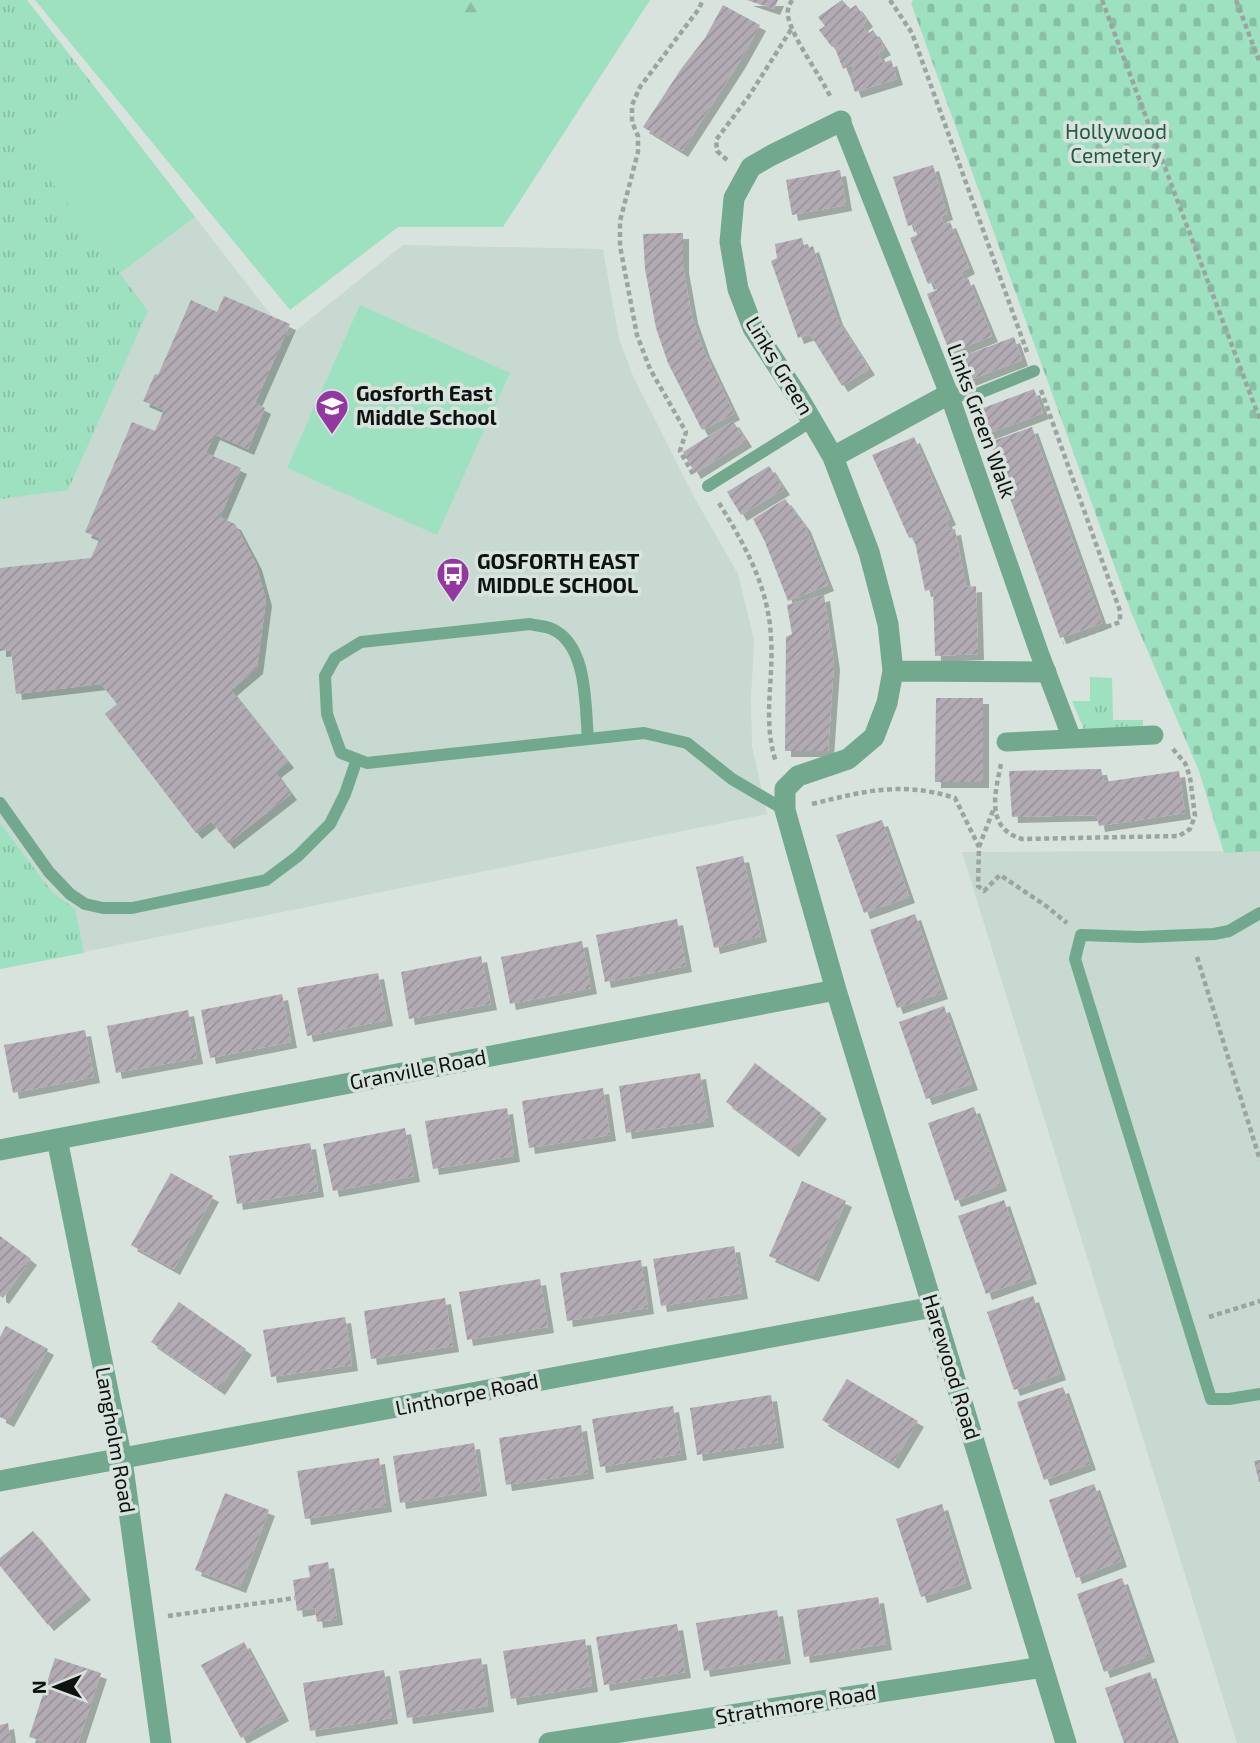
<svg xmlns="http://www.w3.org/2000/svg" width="1260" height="1743" viewBox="0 0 1260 1743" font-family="'Exo 2',sans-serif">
	<defs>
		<pattern id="forest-firs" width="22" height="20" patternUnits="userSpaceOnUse" patternTransform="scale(1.75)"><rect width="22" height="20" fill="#9ee1c0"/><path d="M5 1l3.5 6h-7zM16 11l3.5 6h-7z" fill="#87c0a4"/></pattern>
		<pattern id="cemetery-stones" width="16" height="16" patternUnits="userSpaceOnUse" patternTransform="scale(1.75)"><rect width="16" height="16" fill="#9ee1c0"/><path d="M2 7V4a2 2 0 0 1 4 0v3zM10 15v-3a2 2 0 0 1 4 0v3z" fill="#87c0a4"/></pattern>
		<pattern id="park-tufts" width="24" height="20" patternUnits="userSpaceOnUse" patternTransform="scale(1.75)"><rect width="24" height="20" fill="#9ee1c0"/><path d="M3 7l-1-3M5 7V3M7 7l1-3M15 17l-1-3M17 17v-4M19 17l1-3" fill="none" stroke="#87c0a4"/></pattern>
		<pattern id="building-hatch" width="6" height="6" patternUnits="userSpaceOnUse" patternTransform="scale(1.75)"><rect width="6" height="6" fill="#b2abb3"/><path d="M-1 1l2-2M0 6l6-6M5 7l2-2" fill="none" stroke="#989299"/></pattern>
		<filter id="shadow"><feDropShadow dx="6" dy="6" stdDeviation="0" flood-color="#0004"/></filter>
	</defs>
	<rect width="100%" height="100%" fill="#d8e3dd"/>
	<path fill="#c7d9d0" d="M0 0H27L288 337 403 245 603 249 619 339 633 376 693 495 738 574 754 640 751 699 752 746 767 814 0 969Z
		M1260 851V1743H1237L962 852Z"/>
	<path fill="#9ee1c0" d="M35 0H650L503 227H398L290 310Z
		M97 90 195 217 120 273 21 142Z
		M360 305 510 373 437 535 287 468Z"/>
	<path fill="url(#forest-firs)" d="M461 0H496L493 16 458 13Z"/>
	<path fill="url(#cemetery-stones)" d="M913 0H1260V851L1224 853 1199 771 1131 612 911 3Z"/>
	<path fill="url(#park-tufts)" d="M0 0H27L97 90 22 142 148 311 68 490 0 499Z
		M1090 677 1112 678 1113 720H1143V745L1091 746 1072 701H1090Z
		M0 823 52 892 75 909 84 953 0 969Z"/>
	<path fill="url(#building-hatch)" filter="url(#shadow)" d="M747 0H778L774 9Z
		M842 0 850 9 856 5 867 21 862 25 868 34 873 30 885 49 878 53 883 63 891 60 897 79 855 92 849 74 855 72 852 65 843 69 835 48 838 47 837 43 832 47 819 30 825 26 818 17Z
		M723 5 760 25 740 61 682 151 643 127 681 69 705 38Z
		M933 165 947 214 941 216 944 224 950 222 969 268 961 272 964 280 968 278 992 336 950 353 927 294 937 290 934 282 928 284 910 238 917 235 914 224 908 226 893 177Z
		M840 170 846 205 792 215 786 180Z
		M683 233V267L692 317 704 351 734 414 702 430 668 363 656 328 645 269 643 234Z
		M802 238 805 249 813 246 837 319 869 369 842 386 810 334 798 338 771 261 777 258 775 244Z
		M224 296 290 324 255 403 265 408 248 449 214 434 206 453 241 468 220 517 235 524 256 564 266 600 257 668 231 690 288 762 275 772 291 794 228 843 211 821 196 833 105 714 117 704 101 684 16 694 11 650 0 651V568L91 558 100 538 85 532 132 422 155 431 164 410 143 401 155 374 158 375 191 300 217 312Z
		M1014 337 1022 360 967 381 958 358Z
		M1034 389 1043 413 987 434 978 410Z
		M733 421 746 441 695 473 683 452Z
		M1032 427 1102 623 1060 638 990 442Z
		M914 437 950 519 946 521 949 530 955 529 966 587 976 586 978 654 935 656 933 589 925 591 914 537 909 538 872 455Z
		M769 466 784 489 741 515 727 492Z
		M785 499 805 526 828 585 788 601 765 542 753 519Z
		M824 595 834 664 828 751H785L786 637 792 634 787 605Z
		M936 698H983V782H935Z
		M1101 769 1104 782 1179 771 1185 813 1099 826 1097 815 1012 817 1009 771Z
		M882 820 909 897 864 913 836 835Z
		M743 856 761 936 714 948 696 867Z
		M915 914 942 993 897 1008 870 930Z
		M677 919 686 966 605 982 596 935Z
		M582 941 591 988 510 1004 501 957Z
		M481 956 491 1004 409 1019 401 972Z
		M378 973 387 1020 307 1036 297 988Z
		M282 994 291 1042 210 1058 201 1010Z
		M944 1006 972 1084 926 1099 899 1022Z
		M188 1010 197 1058 116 1073 107 1026Z
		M85 1030 94 1077 13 1093 4 1045Z
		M755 1063 821 1113 793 1151 726 1102Z
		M700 1073 708 1121 626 1133 619 1086Z
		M603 1088 610 1135 529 1148 522 1101Z
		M974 1107 1001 1185 955 1201 928 1123Z
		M507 1108 514 1156 433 1169 425 1121Z
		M405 1128 414 1176 333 1191 323 1144Z
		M310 1143 318 1191 237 1204 229 1156Z
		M171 1173 213 1196 174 1269 131 1245Z
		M802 1181 846 1201 813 1276 769 1256Z
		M1004 1200 1031 1278 986 1294 958 1216Z
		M0 1236 31 1259 3 1298 0 1296Z
		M734 1246 742 1293 661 1306 653 1259Z
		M641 1260 648 1308 567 1321 560 1273Z
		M540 1279 548 1327 467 1340 459 1292Z
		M1033 1296 1060 1374 1014 1390 987 1312Z
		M445 1298 453 1346 371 1359 364 1311Z
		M179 1302 246 1349 219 1389 151 1342Z
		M345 1317 352 1365 271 1377 263 1330Z
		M6 1326 48 1349 8 1421 0 1417V1337Z
		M847 1379 918 1421 893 1463 822 1420Z
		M1063 1387 1090 1464 1044 1480 1017 1402Z
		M771 1395 778 1442 697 1455 690 1408Z
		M673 1406 681 1454 600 1467 592 1419Z
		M581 1425 588 1473 506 1485 499 1438Z
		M474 1443 481 1490 400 1503 393 1456Z
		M379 1458 386 1506 305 1519 297 1471Z
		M1260 1460V1482H1259L1254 1461Z
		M1094 1484 1121 1561 1076 1578 1049 1500Z
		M225 1493 269 1510 240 1587 195 1570Z
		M942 1504 966 1583 921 1597 896 1519Z
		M33 1531 85 1594 48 1625 0 1566V1558Z
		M328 1562 337 1619 317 1622 315 1608 297 1611 293 1580 310 1577 308 1566Z
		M1122 1578 1149 1656 1104 1672 1077 1594Z
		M878 1597 886 1644 804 1657 797 1610Z
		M777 1610 785 1658 704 1671 696 1623Z
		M677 1624 685 1672 604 1685 596 1637Z
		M585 1639 592 1686 511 1699 503 1651Z
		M244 1642 283 1715 241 1738 201 1665Z
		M55 1658 101 1673 78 1743H49L29 1737Z
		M481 1658 488 1706 407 1718 399 1671Z
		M384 1670 392 1718 310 1731 303 1683Z
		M1150 1672 1175 1743H1124L1105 1688Z
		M8 1723 11 1743H0V1725Z"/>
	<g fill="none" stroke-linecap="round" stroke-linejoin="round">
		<path stroke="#9ba49f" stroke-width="4.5" stroke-dasharray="5 3.5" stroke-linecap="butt" d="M792 0C789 5 787 10 788 16 792 38 821 76 831 98
			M890 0 912 33 1027 352
			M1102 0 1260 420
			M1236 0 1260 63
			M727 160 717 151 716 140 749 96 792 28
			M1041 390 1120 611V622L1063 643
			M693 474 680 451 686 432 650 369 637 335 620 246V221L638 152V136L632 122V105L640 87 698 10 703 0
			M719 503C745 545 769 588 771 638 774 680 762 720 776 762
			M1001 764C995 793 985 828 1022 839L1179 836 1190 829 1195 816 1190 777 1185 763 1172 748
			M812 804C865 791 901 781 955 798L979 847 978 886 984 891 1000 875 1046 906 1067 923
			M979 847 994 808
			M1197 957 1260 1160
			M1209 1317 1260 1301
			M168 1616 295 1598"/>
		<path stroke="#72a98e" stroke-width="12" d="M949 394 972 396 1034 371
			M708 486 812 421
			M588 739C585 706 588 645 552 629 546 626 537 626 530 624L361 642 335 658 325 676 327 714 341 753 367 763 644 733 687 743 732 779 785 810
			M0 803 49 872 70 894 85 904 103 908H132L266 880 298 856 330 824 345 794 357 759
			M1260 913 1229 931 1214 934 1140 937 1081 935 1075 959 1211 1399H1229L1260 1394"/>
		<path stroke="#72a98e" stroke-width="19" d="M841 121 949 394 1039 652 1072 739
			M1006 742 1154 735"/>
		<path stroke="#72a98e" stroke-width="21" d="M841 121 772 155 751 167 734 198 730 242 738 289 753 328 798 397 833 457 869 552 888 624 893 671 887 703 874 737 848 759 798 776 785 789V810L836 990 1066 1743
			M833 457 949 394
			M893 671 1046 672
			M57 1139 122 1460 161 1743
			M0 1150 836 990
			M0 1481 933 1307
			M549 1743 1043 1667"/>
	</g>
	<defs>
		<symbol id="school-pin" viewBox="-11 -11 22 30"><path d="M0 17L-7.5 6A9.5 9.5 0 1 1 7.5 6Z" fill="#9437a1" stroke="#d8e3dd"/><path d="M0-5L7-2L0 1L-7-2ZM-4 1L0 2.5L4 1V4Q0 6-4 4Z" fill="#fff"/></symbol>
		<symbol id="bus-pin" viewBox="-11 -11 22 30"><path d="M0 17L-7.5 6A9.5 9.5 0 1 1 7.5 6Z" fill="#9437a1" stroke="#d8e3dd"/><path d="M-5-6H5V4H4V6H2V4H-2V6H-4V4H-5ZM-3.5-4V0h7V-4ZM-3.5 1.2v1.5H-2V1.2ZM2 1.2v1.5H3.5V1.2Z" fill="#fff"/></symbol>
	</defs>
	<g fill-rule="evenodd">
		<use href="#school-pin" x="313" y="387" width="38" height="52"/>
		<use href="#bus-pin" x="434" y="555" width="38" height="52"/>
	</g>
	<g text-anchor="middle" stroke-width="7" stroke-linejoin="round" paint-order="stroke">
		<g font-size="21" fill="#225e45" stroke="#d8e3dd">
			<text x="1116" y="139">Hollywood<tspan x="1116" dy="24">Cemetery</tspan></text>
		</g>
		<g font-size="21" fill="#0e1210" stroke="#d8e3dd">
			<text transform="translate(779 366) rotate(59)" y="7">Links Green</text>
			<text transform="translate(981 421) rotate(70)" y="7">Links Green Walk</text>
			<text transform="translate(418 1070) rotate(-11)" y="7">Granville Road</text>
			<text transform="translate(951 1367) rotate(73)" y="7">Harewood Road</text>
			<text transform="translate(467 1395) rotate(-11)" y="7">Linthorpe Road</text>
			<text transform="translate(115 1440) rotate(80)" y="7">Langholm Road</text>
			<text transform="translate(796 1705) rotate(-9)" y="7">Strathmore Road</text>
		</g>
		<g font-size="21" font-weight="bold" fill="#0e1210" stroke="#d8e3dd" text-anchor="start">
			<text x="356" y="401">Gosforth East<tspan x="356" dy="24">Middle School</tspan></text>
			<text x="477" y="569">GOSFORTH EAST<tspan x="477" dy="24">MIDDLE SCHOOL</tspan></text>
		</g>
	</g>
	<g transform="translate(56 1687) rotate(269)" stroke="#d8e3dd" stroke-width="5" paint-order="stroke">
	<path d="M0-5L12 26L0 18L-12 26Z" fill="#0e1210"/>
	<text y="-10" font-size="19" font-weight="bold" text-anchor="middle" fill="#0e1210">N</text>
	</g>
</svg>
